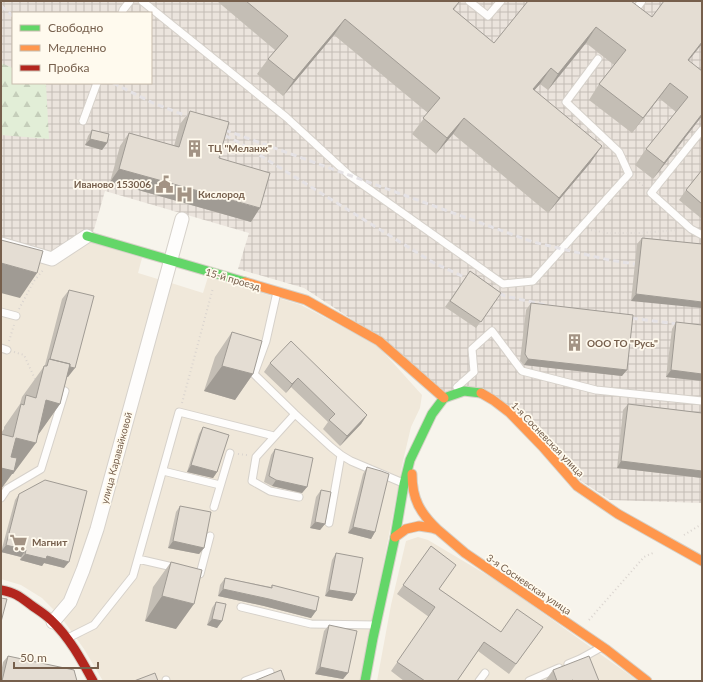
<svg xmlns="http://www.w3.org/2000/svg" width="703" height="682" viewBox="0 0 703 682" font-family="Lato,sans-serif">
	<defs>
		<pattern id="industrial-grid" width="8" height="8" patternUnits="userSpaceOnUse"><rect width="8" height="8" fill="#ebe4dd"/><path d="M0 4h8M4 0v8" fill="none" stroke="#c3bcb5"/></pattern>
		<pattern id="forest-firs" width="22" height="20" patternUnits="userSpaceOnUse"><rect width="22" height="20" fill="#e2eed7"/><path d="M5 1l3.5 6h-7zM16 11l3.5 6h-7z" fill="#c5ceba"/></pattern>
	</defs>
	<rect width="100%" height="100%" fill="#f7f4ec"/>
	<path fill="#f0e8da" d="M90 242 142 258 138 273 161 280 80 568 68 601 57 613 42 598 21 585 1 579V248L52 264Z
		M208 277 301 305 377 345 422 395 420 408 411 427 403 461 361 681H103L84 649 61 617 73 604 168 282 203 293Z
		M418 537 428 540 502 584 638 681H377L391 605 406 541Z"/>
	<path fill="url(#industrial-grid)" fill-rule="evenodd" d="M1 1H702V503L610 500 581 481 495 398 444 394 382 339 304 288 238 269 249 233 105 191 93 233 51 254 1 240ZM13 13H151V83H13Z"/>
	<path fill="url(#forest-firs)" d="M1 63 13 68V83L46 84 49 139 1 135Z"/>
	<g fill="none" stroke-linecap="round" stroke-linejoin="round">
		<defs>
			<path id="lane" d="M142 1 286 117 349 175 503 284 533 281 629 174 619 152 566 102 598 59
				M469 1 488 16 501 1
				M634 12 642 1
				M122 13 123 10 130 1
				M83 121 97 83
				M702 130 651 193 691 229 702 235
				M277 292 266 341 254 374 295 414 331 447 341 455 351 461 403 483
				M1 312 16 316
				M1 348 7 350
				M457 387 474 372 472 349 492 331 522 371 596 390 702 401
				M295 414 256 457 252 481 270 491 299 497
				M163 471 220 485
				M1 498 7 489 41 469 65 391 56 387
				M214 507 230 453
				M329 523 341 455
				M138 559 177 568
				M197 573 200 574 210 536
				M241 607 311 624 376 625
				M68 638 94 625 133 576 179 412 274 436
				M568 664 580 659 600 648
				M166 680V681
				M245 681 270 672
				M479 681 485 673
				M529 681 559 668"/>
			<path id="street" d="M1 244 52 259 87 236
				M53 622 70 602 83 570 97 529 182 219"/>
			<path id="fast" d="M87 236 245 282
				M365 681 373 638 395 537 404 484 410 460 432 414 444 398 464 391 481 393"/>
			<path id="slow" d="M245 282 306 300 379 341 444 398
				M481 393 493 400 510 413 542 446 577 486 618 514 702 561
				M412 474C412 499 420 513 438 530
				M395 537 406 529 419 526 432 528 438 530 465 553 607 650 647 681"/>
			<path id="jam" d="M1 590C16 593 19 596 31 605 38 610 45 614 51 620 69 637 81 659 93 681"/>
		</defs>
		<use href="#lane" stroke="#d6d1ca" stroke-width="9"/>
		<use href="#street" stroke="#d6d1ca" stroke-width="15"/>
		<use href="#fast" stroke="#d6d0c7" stroke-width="11"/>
		<use href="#slow" stroke="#d6d0c7" stroke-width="11"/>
		<use href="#jam" stroke="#d6d0c7" stroke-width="11"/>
		<path stroke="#dad4cf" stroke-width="2" stroke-dasharray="1 3" stroke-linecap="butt" d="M636 180 645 187
			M591 230 607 233H641L678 230
			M19 309 34 281 44 269
			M9 341 14 325
			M14 352 24 355 35 379
			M182 403 213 288
			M238 454 247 455
			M684 535 702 524
			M589 620 644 557 655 552"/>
		<use href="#lane" stroke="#fefdfc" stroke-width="7"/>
		<use href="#street" stroke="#fefdfc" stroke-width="13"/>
		<use href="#fast" stroke="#63d668" stroke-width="9"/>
		<use href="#slow" stroke="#ff974d" stroke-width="9"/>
		<use href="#jam" stroke="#b3261e" stroke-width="9"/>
		<path stroke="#e5e2e5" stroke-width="3" stroke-dasharray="6 4" stroke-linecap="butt" d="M1 6 13 16
			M113 83 153 103 197 120
			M225 130 533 242 609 260 635 264
			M216 131 240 143 434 263 475 282
			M491 289 505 296 554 307
			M622 317 702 327"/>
	</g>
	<path fill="#c4beb5" d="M217 1H460L454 10 494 43 528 1 689 60 702 116 653 179 635 165 646 149 676 112 659 98 632 133 589 100 599 84 614 65 586 43 548 90 540 84 534 90 591 162 548 213 453 134 436 154 412 134 428 113 334 35 283 96 257 74 268 59 275 50Z
		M190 111 219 158 251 222 110 182 120 146 129 133 174 146 180 124Z
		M92 130 107 143 102 150 85 145 88 136Z
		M702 170V219L679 200 686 190Z
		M642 238 702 244 631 301 637 244Z
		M470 271 501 293 476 328 445 307Z
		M69 290 68 377H67L60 404 38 435 13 474H12L1 489V433L4 429V427L20 404 22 397 45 365 62 299Z
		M531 303 622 376 524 365 520 361 526 310Z
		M676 322 702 381 666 377 672 329Z
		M232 332 253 374 235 400 204 391 215 357Z
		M270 363 367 415 361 424 340 446 323 429 328 422 291 387 286 393 264 372Z
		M628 404 702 413V478L617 468 623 410Z
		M203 427 217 472 213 478 187 472 199 434Z
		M275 449 307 487 302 493 272 486 264 482 271 455Z
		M367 467 375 532 371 539 348 533 363 474Z
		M321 490 325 524 320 530 310 528 316 497Z
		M19 494 64 568 44 563 42 566 20 560 21 557 1 552 15 500Z
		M180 506 204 548 199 554 168 548 176 512Z
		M431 546 439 589 501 632 543 627 509 674 478 651 457 681H404L391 671 429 617 397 594Z
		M336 553 356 594 352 601 325 596 332 560Z
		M171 562 176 629 145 621 153 587Z
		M225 578 271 587 272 585 316 611 311 618 264 606 218 596 220 585Z
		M216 602 222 621 217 628 207 625 212 608Z
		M329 625 348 673 343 679 315 674 324 631Z
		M8 656 77 681H1V673L3 662Z
		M553 670 599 681H545Z"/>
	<path fill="#a09b94" d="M345 19 334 35 283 96 294 80Z
		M596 27 586 43 548 90 558 74Z
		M702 42V44L677 75 688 60Z
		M551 68 540 84 522 104 533 89Z
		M670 83 659 98 632 133 643 118Z
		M702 114V116L653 179 664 163Z
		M464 118 453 134 436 154 447 138Z
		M90 139 107 143 102 150 85 145Z
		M602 146 591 162 548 213 559 198Z
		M119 169 260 208 251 222 110 182Z
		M1 263 37 273 20 298 1 293Z
		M636 294 702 302V308L631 301Z
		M528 359 627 370 622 376 524 365Z
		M50 361 75 368 68 377 44 371Z
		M222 366 253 374 235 400 204 391Z
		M671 370 702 374V381L666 377Z
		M298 378 291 387 286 393 292 384Z
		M46 400 60 404 38 435 24 432Z
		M367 415 361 424 340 446 347 436Z
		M16 438 36 443 13 474H12L1 489V459Z
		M621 461 702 471V478L617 468Z
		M191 465 217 472 213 478 187 472Z
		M276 480 307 487 302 493 272 486Z
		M315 522 325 524 320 530 310 528Z
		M353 527 375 532 371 539 348 533Z
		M173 541 204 548 199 554 168 548Z
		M6 545 26 550 21 557 1 552Z
		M25 554 47 556 69 562 64 568 44 563 42 566 20 560Z
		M223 589 269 599 316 611 311 618 264 606 218 596Z
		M329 590 356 594 352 601 325 596Z
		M162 596 194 604 176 629 145 621Z
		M212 619 222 621 217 628 207 625Z
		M320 667 348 673 343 679 315 674Z"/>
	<path fill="#e4ddd3" stroke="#a09b94" d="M246 1H460L453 9 494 43 528 1H631L652 17 664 1H702V42L688 60 702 71V114L664 163 646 149 688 97 670 83 643 118 599 84 626 50 596 27 558 74 551 68 533 89 602 146 559 198 464 118 447 138 423 118 440 98 345 19 294 80 268 59 288 36Z
		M190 111 229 122 219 158 270 173 260 208 119 169 129 133 179 147Z
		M92 130 109 134 107 143 90 139Z
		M702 170V204L686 190Z
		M642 238 702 244V302L636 294Z
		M1 240 43 251 37 273 1 263Z
		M470 271 501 293 481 322 450 301Z
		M69 290 94 296 75 368 70 367V364L50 359Z
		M531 303 633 315 627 370 528 359 525 354Z
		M676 322 702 325V374L671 370Z
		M232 332 262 341 253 374 222 366Z
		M291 341 367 415 347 436 329 420 335 414 298 378 292 384 270 363Z
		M49 359 70 364 60 404 46 400 36 443 16 438 11 457 17 458 14 471 1 468V469V434L13 437 21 404 24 405 26 395 36 398 44 366H47Z
		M628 404 702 413V471L621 461Z
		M203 427 229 435 217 472 191 465Z
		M275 449 313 458 307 487 276 480 269 476Z
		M367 467 381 471 389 474 375 532 353 527Z
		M45 480 87 491 69 562 47 556 46 559 25 554 26 550 6 545 19 494Z
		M321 490 331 492 325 524 315 522Z
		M180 506 211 512 204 548 173 541Z
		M431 546 456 565 439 589 501 632 517 609 543 627 516 664 484 642 457 681H425L397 662 435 607 403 585Z
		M336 553 363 558 356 594 329 590Z
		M171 562 202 570 194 604 162 596Z
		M225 578 272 588V585L319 597 316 611 269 599 223 589Z
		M1 598 7 599 1 622Z
		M216 602 226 604 222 621 212 619Z
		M329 625 357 631 348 673 320 667Z
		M8 656 74 670 77 681H2Z
		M589 656 599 681H574L573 680 570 681H557L553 670Z
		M281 670 285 681H254Z
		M155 673 158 681H134Z"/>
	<defs>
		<symbol id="building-bare" viewBox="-9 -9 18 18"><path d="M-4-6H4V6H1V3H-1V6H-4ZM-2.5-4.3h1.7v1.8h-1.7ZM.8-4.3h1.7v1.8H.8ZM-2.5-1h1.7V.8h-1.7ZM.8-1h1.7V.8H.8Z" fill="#a39384" stroke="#fffaee" stroke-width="2.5" paint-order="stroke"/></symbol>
		<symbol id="civic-bare" viewBox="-9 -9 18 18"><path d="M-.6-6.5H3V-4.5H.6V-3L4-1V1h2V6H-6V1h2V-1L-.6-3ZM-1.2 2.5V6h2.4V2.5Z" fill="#a39384" stroke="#fffaee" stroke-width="2.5" paint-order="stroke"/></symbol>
		<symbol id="hospital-bare" viewBox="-9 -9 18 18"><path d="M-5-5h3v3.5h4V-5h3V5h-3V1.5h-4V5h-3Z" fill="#a39384" stroke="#fffaee" stroke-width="2.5" paint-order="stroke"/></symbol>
		<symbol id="supermarket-bare" viewBox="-9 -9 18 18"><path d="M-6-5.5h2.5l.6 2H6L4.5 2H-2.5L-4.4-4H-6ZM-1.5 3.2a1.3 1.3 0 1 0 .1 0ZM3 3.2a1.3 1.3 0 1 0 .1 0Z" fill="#a39384" stroke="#fffaee" stroke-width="2.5" paint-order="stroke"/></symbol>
	</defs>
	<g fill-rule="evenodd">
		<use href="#building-bare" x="182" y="136" width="25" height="25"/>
		<use href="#civic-bare" x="152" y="172" width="25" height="25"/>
		<use href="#hospital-bare" x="172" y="182" width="25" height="25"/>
		<use href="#building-bare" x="562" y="330" width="25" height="25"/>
		<use href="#supermarket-bare" x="6" y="530" width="25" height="25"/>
	</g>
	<g text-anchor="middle" stroke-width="3.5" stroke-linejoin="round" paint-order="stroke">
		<g font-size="10" font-weight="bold" fill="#765f4c" stroke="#fffaee" text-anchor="start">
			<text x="208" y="152">ТЦ "Меланж"</text>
			<text x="151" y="188" text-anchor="end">Иваново 153006</text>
			<text x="198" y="198">Кислород</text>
			<text x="587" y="347">ООО ТО "Русь"</text>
			<text x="32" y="546">Магнит</text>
		</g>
		<g font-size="10" fill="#765f4c" stroke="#fffaee">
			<text transform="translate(233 279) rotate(16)" y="4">15-й проезд</text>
			<text transform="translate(548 439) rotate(46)" y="4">1-я Сосневская улица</text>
			<text transform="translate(116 458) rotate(-75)" y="4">улица Каравайковой</text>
			<text transform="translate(529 584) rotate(34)" y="4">3-я Сосневская улица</text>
		</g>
	</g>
	<rect width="703" height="682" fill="none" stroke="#765f4c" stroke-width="4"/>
	<rect x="12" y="12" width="140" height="72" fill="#fffaee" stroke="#c8bcad"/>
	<rect x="20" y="25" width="20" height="6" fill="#63d668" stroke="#c8bcad"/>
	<text x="48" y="32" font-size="12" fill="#765f4c">Свободно</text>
	<rect x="20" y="45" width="20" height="6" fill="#ff974d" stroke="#c8bcad"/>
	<text x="48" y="52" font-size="12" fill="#765f4c">Медленно</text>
	<rect x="20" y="65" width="20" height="6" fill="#b3261e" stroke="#c8bcad"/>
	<text x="48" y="72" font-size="12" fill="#765f4c">Пробка</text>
	<path d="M14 662v6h84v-6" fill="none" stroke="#765f4c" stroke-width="2"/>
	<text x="20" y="662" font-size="12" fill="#765f4c" stroke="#fffaee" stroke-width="3" paint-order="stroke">50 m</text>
</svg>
